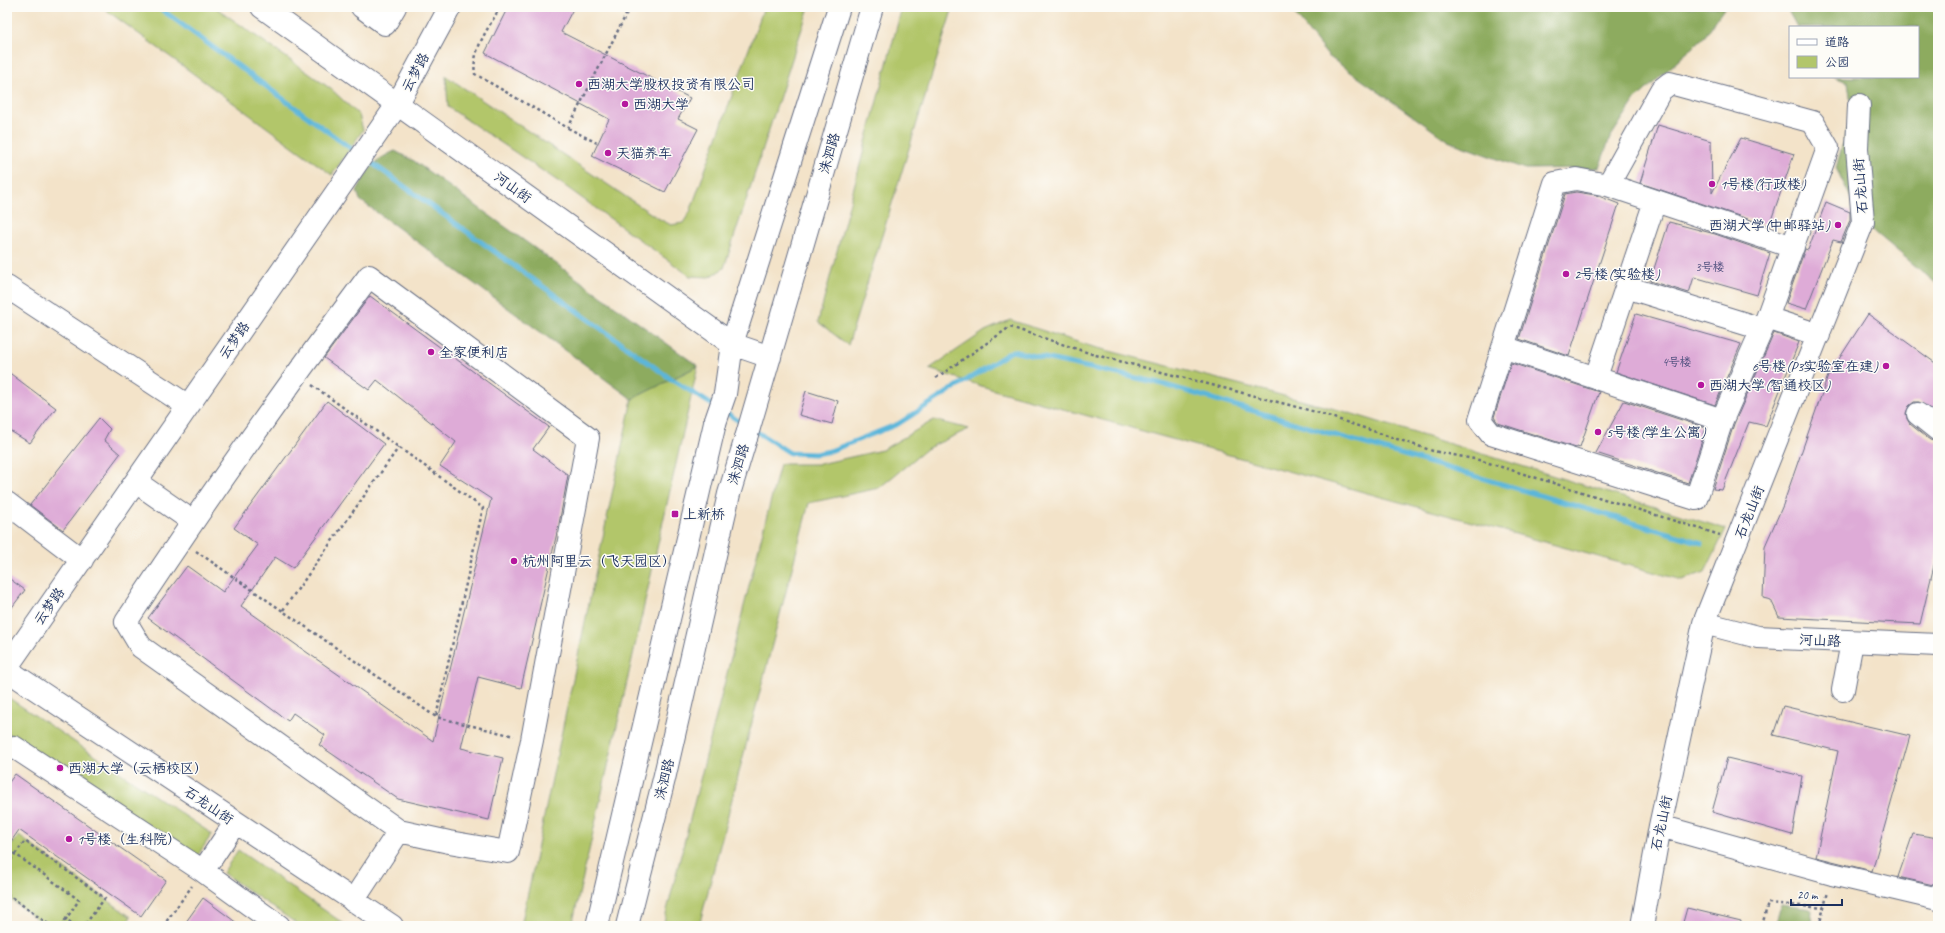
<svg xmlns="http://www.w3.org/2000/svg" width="1945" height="933" viewBox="0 0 1945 933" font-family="Caveat,'LXGW WenKai TC',sans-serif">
	<rect width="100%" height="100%" fill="#fdfcf7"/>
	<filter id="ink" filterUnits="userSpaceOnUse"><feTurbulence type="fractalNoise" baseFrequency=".025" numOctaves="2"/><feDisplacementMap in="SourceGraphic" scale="8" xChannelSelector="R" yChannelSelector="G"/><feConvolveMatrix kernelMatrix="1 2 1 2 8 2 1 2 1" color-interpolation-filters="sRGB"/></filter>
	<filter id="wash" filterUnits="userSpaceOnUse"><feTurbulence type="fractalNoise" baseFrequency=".012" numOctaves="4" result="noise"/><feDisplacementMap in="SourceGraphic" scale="16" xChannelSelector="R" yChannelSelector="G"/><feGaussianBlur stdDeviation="0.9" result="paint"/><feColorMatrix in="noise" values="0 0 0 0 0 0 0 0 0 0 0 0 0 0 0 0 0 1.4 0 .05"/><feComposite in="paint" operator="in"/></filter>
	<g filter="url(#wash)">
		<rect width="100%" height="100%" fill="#f3e3c9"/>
		<path fill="#b2c66a" stroke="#667a64" d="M102 7H215L331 89 359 115 363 130 332 175Z
			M764 7H809L724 268 710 277 690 276 565 186 448 107 446 76 656 217 671 225 683 223 690 212Z
			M902 7H953L848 345 818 322Z
			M1010 320 1090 346 1343 411 1726 529 1705 572 1682 580 994 390 929 369 985 331Z
			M698 366 572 926H521L632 399Z
			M934 420 969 429 928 448 879 488 809 503 699 926H663L780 464H820L882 450Z
			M9 698 212 834 196 858 7 732V701Z
			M19 836 131 917 124 926H46L7 897V851Z
			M238 850 347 926H300L223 873Z"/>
		<path fill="#8dab5e" stroke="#546d5e" d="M1289 7H1725L1705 36 1635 100 1610 138 1599 168 1525 169 1448 141 1328 56Z
			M1786 7H1938V285L1863 222 1836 168 1852 110 1848 82 1834 77H1918V27H1797Z
			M395 151 414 161 698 366 632 399 360 200 357 191C368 170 372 161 395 151Z
			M1781 905 1812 909 1811 926H1775Z"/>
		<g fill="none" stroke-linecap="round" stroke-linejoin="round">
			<path stroke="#5cb6da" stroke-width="5" d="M158 7 357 153
				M365 158 671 379 714 406
				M725 412 745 425
				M754 430 790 453 815 454 830 451 898 424 1012 351 1155 382 1702 543"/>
		</g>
		<g id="blocks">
			<path fill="#deabd7" d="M508 7H574L561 32 690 98 678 119 698 129 665 192 592 156 609 119 485 53Z
				M1658 125 1711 141 1712 193 1741 138 1794 154 1769 226 1640 183Z
				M1576 192 1596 195 1619 204 1569 356 1519 339 1565 194Z
				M1826 202 1850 212V220L1841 242 1833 240 1806 309 1786 303 1805 249 1808 250Z
				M1669 222 1715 234 1770 253 1757 295 1694 277 1689 293 1650 281Z
				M370 296 549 427 533 449 568 475 559 524 521 688 478 677 461 748 503 758 489 820 398 799 319 745 325 735 293 713 288 721 148 618 187 566 223 592 258 545 234 528 327 401 384 444 293 568 275 557 241 606 433 741 491 499 440 466 456 442 377 380 369 390 324 358Z
				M1636 314 1741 344 1715 405 1616 372Z
				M1868 314 1938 365V414L1919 402H1914L1909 406 1906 413 1907 419 1910 424 1930 440 1938 442V549L1920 624 1779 617 1771 600 1763 598 1765 546 1783 505 1828 376Z
				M1774 333 1799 342 1766 426 1749 422 1722 490 1713 489 1734 424Z
				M1511 363 1599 392 1580 447 1577 446 1576 448 1498 423 1494 417Z
				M7 371 56 408 30 443 7 429Z
				M806 391 838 401 832 424 799 415Z
				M1624 401 1706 428 1688 483 1596 453Z
				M99 418 110 429 104 440 120 454 63 530 30 505Z
				M7 577 25 590 7 614Z
				M1783 706 1910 736 1872 871 1816 857 1838 751 1773 735Z
				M1727 758 1802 776 1792 835 1712 812Z
				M15 774 166 880 141 916 19 830 7 847V785Z
				M1913 834 1938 838V886L1898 877Z
				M203 898 241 926H183Z
				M1687 908 1741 921 1740 926H1682Z"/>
		</g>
	</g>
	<g filter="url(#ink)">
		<use href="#blocks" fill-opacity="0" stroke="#676e83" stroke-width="1"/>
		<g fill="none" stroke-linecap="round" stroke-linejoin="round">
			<defs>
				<path id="minor" d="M262 7 732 344 770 357
					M362 7 385 24 395 7
					M1608 185 1793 247
					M369 276 588 438 532 740 508 852 449 842 399 831 141 647 126 622C203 504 285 389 369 276Z
					M7 287 188 406
					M1626 287 1762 329
					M1767 318 1828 148 1813 122 1670 83 1661 90 1608 185 1576 179 1555 183 1480 420 1491 434 1696 499 1722 420 1767 318 1819 335
					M1503 347 1722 420
					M1596 377 1655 201
					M1918 414 1938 430
					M715 423 725 394 732 344 839 7
					M746 438 872 7
					M136 482 192 521
					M7 503 82 560
					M1704 623 1758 637 1938 645
					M7 667 397 105 450 7
					M7 670 392 926
					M1843 690 1852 642
					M7 750 14 747 203 871 279 926
					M1660 826 1832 874 1938 899
					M203 871 235 823
					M353 901 399 831
					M1642 926 1660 826 1704 623 1863 222 1857 148 1859 105"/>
				<path id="major" d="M597 926 715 423
					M627 926 664 779 729 494 746 438"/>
			</defs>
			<use href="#minor" stroke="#676e83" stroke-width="24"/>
			<use href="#major" stroke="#676e83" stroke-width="24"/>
			<path stroke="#676e83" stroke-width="2.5" stroke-dasharray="3 3" stroke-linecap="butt" d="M500 7C489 28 471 50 475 74L568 128 630 7
				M568 128 597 143
				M936 378 1010 327 1092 354 1316 412 1433 451 1479 460 1720 535
				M312 385 483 508 436 717
				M196 551 436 717 514 736
				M283 610 399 447
				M15 854 25 841 105 898 84 926
				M7 865 15 854 79 900 66 919
				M7 894 51 926
				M61 926 66 919 75 926
				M163 926 192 886
				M1762 926 1768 903 1824 908
				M1819 926 1828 892"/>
			<use href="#minor" stroke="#fff" stroke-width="22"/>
			<use href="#major" stroke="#fff" stroke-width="22"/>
		</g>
	</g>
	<g fill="#b5179e" stroke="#fdfcf7" stroke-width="1.5">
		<circle cx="579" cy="84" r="4"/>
		<circle cx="625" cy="104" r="4"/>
		<circle cx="608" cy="153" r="4"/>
		<circle cx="1712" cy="184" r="4"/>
		<circle cx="1838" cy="225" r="4"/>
		<circle cx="1566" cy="274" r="4"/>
		<circle cx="431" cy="352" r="4"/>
		<circle cx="1886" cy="366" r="4"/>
		<circle cx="1701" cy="385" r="4"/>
		<circle cx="1598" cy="432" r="4"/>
		<rect x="671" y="510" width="8" height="8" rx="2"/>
		<circle cx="514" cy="561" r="4"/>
		<circle cx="60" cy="768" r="4"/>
		<circle cx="69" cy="839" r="4"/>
	</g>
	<g text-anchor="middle" stroke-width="3" stroke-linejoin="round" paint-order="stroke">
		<g font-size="12" fill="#4c4e7c">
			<text x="1710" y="271">3号楼</text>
			<text x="1677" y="366">4号楼</text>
		</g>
		<g font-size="14" fill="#1b2f5e" stroke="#fdfcf7">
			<text transform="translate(415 72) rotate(-62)" y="5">云梦路</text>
			<text transform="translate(829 153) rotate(-74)" y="5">洙泗路</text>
			<text transform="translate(1860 186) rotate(-94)" y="5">石龙山街</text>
			<text transform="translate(513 187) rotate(36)" y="5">河山街</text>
			<text transform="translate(234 340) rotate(-55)" y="5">云梦路</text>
			<text transform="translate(738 464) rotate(-73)" y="5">洙泗路</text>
			<text transform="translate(1749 512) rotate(-68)" y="5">石龙山街</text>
			<text transform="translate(49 606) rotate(-55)" y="5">云梦路</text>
			<text transform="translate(1820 640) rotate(3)" y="5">河山路</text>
			<text transform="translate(664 779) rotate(-76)" y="5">洙泗路</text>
			<text transform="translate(209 805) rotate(34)" y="5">石龙山街</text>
			<text transform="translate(1661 823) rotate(-78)" y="5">石龙山街</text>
		</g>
		<g font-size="14" fill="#1b2f5e" stroke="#fdfcf7" text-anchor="start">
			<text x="587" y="89">西湖大学股权投资有限公司</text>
			<text x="633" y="109">西湖大学</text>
			<text x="616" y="158">天猫养车</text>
			<text x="1720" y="189">1号楼(行政楼)</text>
			<text x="1830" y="230" text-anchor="end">西湖大学(中邮驿站)</text>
			<text x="1574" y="279">2号楼(实验楼)</text>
			<text x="439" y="357">全家便利店</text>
			<text x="1878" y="371" text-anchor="end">6号楼(P3实验室在建)</text>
			<text x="1709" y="390">西湖大学(智通校区)</text>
			<text x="1606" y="437">5号楼(学生公寓)</text>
			<text x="683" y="519">上新桥</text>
			<text x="522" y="566">杭州阿里云（飞天园区）</text>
			<text x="68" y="773">西湖大学（云栖校区）</text>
			<text x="77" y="844">1号楼（生科院）</text>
		</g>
	</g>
	<rect width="1945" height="933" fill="none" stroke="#fdfcf7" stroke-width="24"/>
	<rect x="1789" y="26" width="130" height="52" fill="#fdfcf7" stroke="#a3aaba"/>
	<rect x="1797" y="39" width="20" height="6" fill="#ffffff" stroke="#a3aaba"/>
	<text x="1825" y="46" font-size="12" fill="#1b2f5e">道路</text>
	<rect x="1797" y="56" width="20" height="12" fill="#b2c66a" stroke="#a3aaba"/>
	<text x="1825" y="66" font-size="12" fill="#1b2f5e">公园</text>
	<path d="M1791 899v6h51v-6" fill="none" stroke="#1b2f5e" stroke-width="2"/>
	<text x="1797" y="899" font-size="12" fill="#1b2f5e" stroke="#fdfcf7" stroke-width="3" paint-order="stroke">20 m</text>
</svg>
